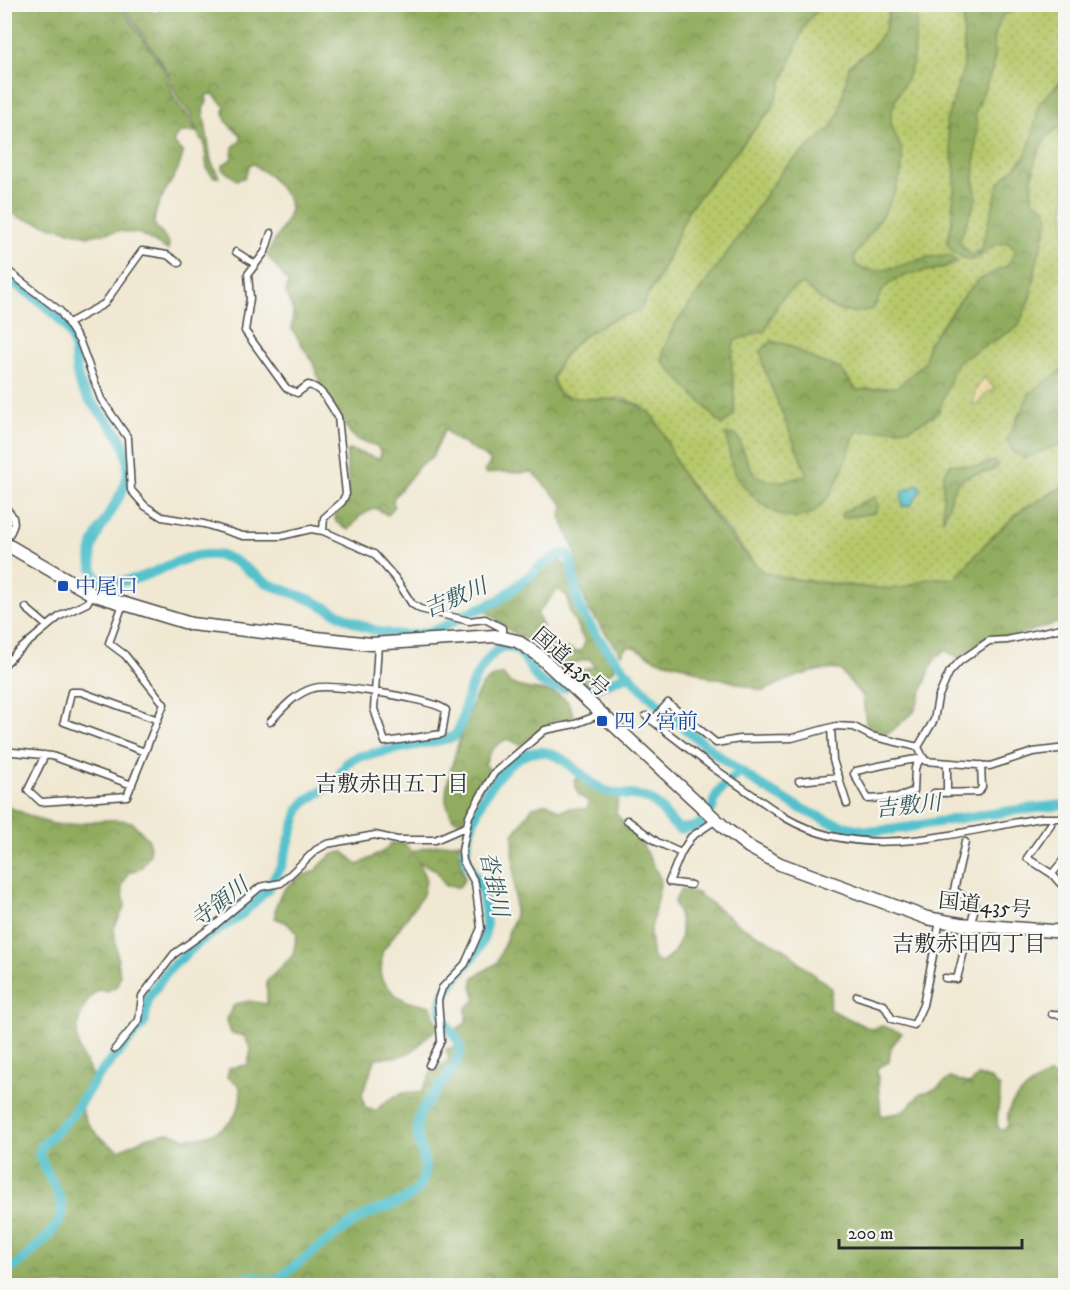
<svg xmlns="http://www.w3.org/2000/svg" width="1070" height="1290" viewBox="0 0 1070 1290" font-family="'IM FELL DW Pica','Noto Serif JP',serif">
	<defs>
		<pattern id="grass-dots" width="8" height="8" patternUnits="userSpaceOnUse" patternTransform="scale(1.5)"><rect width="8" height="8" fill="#b7c86b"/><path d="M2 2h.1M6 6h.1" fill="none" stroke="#95a358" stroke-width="1.8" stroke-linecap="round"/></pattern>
		<pattern id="forest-crowns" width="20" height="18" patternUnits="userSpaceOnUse" patternTransform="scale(1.5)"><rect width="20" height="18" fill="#91ac5f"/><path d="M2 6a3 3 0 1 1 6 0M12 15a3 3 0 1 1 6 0" fill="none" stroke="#778c4f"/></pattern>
		<pattern id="sand-dots" width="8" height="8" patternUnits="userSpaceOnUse" patternTransform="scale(1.5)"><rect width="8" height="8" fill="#eeda9e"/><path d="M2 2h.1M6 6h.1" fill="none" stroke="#cb8" stroke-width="1.8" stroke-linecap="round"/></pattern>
		<pattern id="water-waves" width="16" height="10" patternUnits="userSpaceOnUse" patternTransform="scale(1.5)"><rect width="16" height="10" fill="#54c1cc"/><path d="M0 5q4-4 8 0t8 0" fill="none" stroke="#469da6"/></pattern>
	</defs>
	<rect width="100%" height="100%" fill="#f6f6f2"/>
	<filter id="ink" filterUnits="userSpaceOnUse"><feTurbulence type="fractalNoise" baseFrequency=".0167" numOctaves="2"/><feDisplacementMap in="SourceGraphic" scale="12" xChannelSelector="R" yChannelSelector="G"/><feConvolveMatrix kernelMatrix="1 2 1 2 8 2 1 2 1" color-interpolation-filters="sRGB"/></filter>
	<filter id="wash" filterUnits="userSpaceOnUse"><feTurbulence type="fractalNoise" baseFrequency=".008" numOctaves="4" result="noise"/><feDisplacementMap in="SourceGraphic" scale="24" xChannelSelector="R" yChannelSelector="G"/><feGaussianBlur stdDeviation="1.35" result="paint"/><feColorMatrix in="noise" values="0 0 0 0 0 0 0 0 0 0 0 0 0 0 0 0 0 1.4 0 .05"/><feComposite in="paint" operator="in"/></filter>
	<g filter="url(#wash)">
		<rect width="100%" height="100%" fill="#f0e8d2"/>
		<path fill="url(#grass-dots)" stroke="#717a4b" stroke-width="1.5" d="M822 5H1065V485L1020 511 986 543 955 579 930 578 902 588 880 589 780 577 761 571 682 474 655 418 641 406 621 398 593 401 559 395 553 378C566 341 602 320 639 311L661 274 689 209 772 108 799 39 807 22Z"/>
		<path fill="url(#forest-crowns)" stroke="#5e6c45" stroke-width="1.5" fill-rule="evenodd" d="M5 4 120 5 163 68 176 102 187 114 196 132H181L173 142 183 153C179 179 155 196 154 224L169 243 168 250 140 234 119 231 88 236 18 217 5 207Z
			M160 4 822 5 807 22 799 39 772 108 689 209 661 273 639 311C602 320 566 341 552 378L559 395C585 402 617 395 639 406 663 417 669 452 682 473 691 488 751 565 763 571 778 580 884 591 902 588 911 586 919 582 928 579 936 577 946 579 955 579L986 543 1020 511 1065 486V618L1057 623 1008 638 979 642 959 658 944 650 933 662 914 712 889 733 875 731 866 723 863 697 840 670C814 667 787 680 763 691L720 678H711L685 666 657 660 634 647H626L621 654 588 609 578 581 576 554 561 517 563 504 532 472C516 475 502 469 487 474L484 472 490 463 489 459 452 437 445 429 432 457 420 465 393 499 394 507 388 515 375 508 360 516 349 530 336 522 334 513C358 492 344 478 347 451L351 450 379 459 381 454 377 446 358 440 351 434 324 394 313 363 292 329 293 310 286 293 288 282 267 255C279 227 305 212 278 186 275 183 272 178 269 175 263 171 259 170 254 164H250L244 178 237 180 222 169V166L232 158 233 147 241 140V135C231 127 221 121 225 107L213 94 206 95 207 102 203 109 211 161 219 177H214L207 169 204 141 200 139 190 113 179 101 165 68 123 5H141L155 13 159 11Z
			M890 5H918C916 26 916 47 911 68 906 85 891 100 891 119 891 131 901 142 902 154 906 188 873 230 854 256L856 265C884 283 917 251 951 256L957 262C935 275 903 268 885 288 881 293 877 302 873 309 837 318 830 307 803 284 779 293 775 309 765 331L735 340C727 365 737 389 734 415L722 425 662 361 664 348 674 326 742 232 763 198 785 167 831 128 839 113 849 66 873 47 885 29Z
			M963 5H1017L1015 10 1002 16 993 40 995 56 992 70 975 113 977 126 974 183 977 197 959 242 972 256 977 250 979 252 975 260C964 260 952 254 947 243L952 221 955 171 946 123 964 66Z
			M1065 71V125C1036 135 1030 172 1032 200L1044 207 1049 217 1036 265 1031 296 1018 327 957 362 938 413 911 428 856 432C846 458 838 492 816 510 787 533 751 498 736 475 729 465 729 446 726 434L737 435C742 446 745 457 750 467 761 488 790 482 807 474L764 369 761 351 772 341 789 345 813 359 841 369 856 390 897 387 925 362 928 344 964 295 980 279 1007 266 1016 252 1010 243C995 242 989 248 979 258L999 183 1024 158 1032 139 1039 103 1060 82Z
			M1065 368V443L1025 458 1013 453 1007 439 1030 393Z
			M994 461 998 464 995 469C987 473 980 472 972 475 949 481 951 504 943 521V475L951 464 978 466Z
			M876 496 878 505 875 513 842 518 841 513Z
			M558 559 569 568C568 594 579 618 595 638 603 649 610 655 614 669 601 682 588 688 571 679V674L595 666 590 659 560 666 537 645 509 630 485 610 533 581 547 566ZM558 589 568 597 569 611 585 642 582 650 576 652C557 641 556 656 541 631L543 626 537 614Z
			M503 674C513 697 553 683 568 702 570 706 572 712 574 716L568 719 554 721 520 745 508 739C496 743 490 751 485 764L491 771 465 817 459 821 453 819C450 813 447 807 446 801 444 781 469 707 480 689 485 680 493 677 503 674Z
			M578 776 603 795 618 798 616 814 641 842 661 880 650 934 653 959 661 963C684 949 686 925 674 903L681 889 697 893 741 926 788 951 800 964 832 988 829 1009 870 1029 882 1026 902 1033 891 1047 889 1062 877 1068 881 1116 899 1113 910 1105 920 1094 935 1089 950 1078 970 1084 978 1076 989 1078 1000 1087C1001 1102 995 1114 998 1128L1003 1131 1008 1125C1004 1098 1030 1087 1049 1074L1060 1079 1065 1074V1285H5L4 806C24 811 41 824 62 825 87 825 104 816 132 822L149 840 150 854 142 867 128 873 122 886 125 906 114 928 120 976 117 986 107 991 97 990C80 1006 72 1032 81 1054 83 1060 90 1068 91 1075 92 1083 85 1089 82 1096 75 1117 102 1143 120 1150 135 1142 152 1134 169 1133 175 1133 180 1138 187 1138 211 1138 235 1127 240 1102 242 1087 241 1084 227 1077L229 1068 248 1065 251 1049 244 1036 231 1033 226 1019 235 1004 249 1001 267 1004V981L293 955 297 934 287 923 275 918C274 898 286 883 305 875 309 873 314 872 317 869 326 860 330 853 344 852L358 865 384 851 391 843H404L412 852 431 846 460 842 459 854 465 879 459 887 445 886 436 870 419 862 426 880 423 895 382 952 381 978 394 994 408 1002 431 1006 438 1029C427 1034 423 1041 415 1049 404 1058 389 1057 376 1058L362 1094 365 1108 376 1111C388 1097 403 1090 421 1093L431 1073 449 1060 446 1049 457 1047 462 1043 456 1029 466 1023V1008L476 1000 472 986 474 977 497 963 515 915 513 835 533 807 547 803 560 811 569 808 587 809 589 802 578 794 574 781Z"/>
		<path fill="url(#sand-dots)" stroke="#8c8264" stroke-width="1.5" d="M984 377 995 389 986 393 978 404H973L975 391Z"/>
		<path fill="url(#water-waves)" stroke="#40767c" stroke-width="1.5" d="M919 484 921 490 910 506H902V492Z"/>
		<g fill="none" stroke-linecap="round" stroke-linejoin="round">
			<path stroke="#54c1cc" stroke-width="10" d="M4 277C27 291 52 307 68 330 79 345 72 369 81 387 97 416 129 431 128 469 127 507 74 539 97 578 140 594 173 551 215 555 235 556 250 574 267 583 281 590 298 594 313 601 357 622 387 647 438 629 448 626 456 619 466 614 478 608 493 605 503 597 523 583 540 563 562 554L569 555C576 572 572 591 580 608 615 684 792 833 877 831 900 830 925 824 949 820 988 814 1026 808 1066 805
				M583 689 598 687 628 675
				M712 809C717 786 726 786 741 771
				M4 1272C19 1266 29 1254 41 1243 81 1206 53 1194 39 1154L42 1146 71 1116 97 1077 144 1023 148 998 168 970 199 942 241 915 266 891 281 867 299 809 306 801 334 783 348 762 357 757 454 737C462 726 463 716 466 702 470 685 485 657 501 647 527 644 526 670 541 682 548 687 557 687 564 688
				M200 1286 254 1277 270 1282 277 1280C301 1262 346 1223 373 1212 390 1205 413 1201 422 1182 432 1161 411 1139 419 1117 427 1096 457 1072 460 1052 462 1035 438 1025 442 1003 447 977 485 956 486 925 486 914 484 896 480 885 475 874 465 865 466 852 468 817 506 738 551 754 572 761 584 781 603 790 615 796 630 793 643 797 661 802 665 819 679 829L695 827 707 819"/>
		</g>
	</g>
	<g filter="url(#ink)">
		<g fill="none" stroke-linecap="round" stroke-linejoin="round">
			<defs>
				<path id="street" d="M271 233 265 252 248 274 250 298 245 331 286 388 297 393 308 385C322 387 331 406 338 417L346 494 342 502 324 518 323 531
					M236 252 255 264
					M4 268 60 311 80 342 101 399 128 438 131 490 145 506 162 517 204 524 243 536H281L311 529 323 531 374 554 396 579 412 604 420 609 469 621 485 619 502 628V637
					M69 323 104 304 142 251 167 255 179 263
					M4 507C20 519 14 528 4 543
					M26 608 47 626
					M4 665 18 651 60 616 87 603 92 594
					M646 716 712 767 786 818C865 864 957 831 1042 818H1066
					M652 721 668 703 716 743 740 739 792 738 836 726 854 727 871 736 918 747 925 761 990 766 1033 752 1066 748
					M270 722C282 709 295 693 314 688 332 683 432 699 446 710L442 734 385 742 374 709 378 644
					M831 728 833 760 847 804
					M918 747 934 720 938 698 949 673 960 661 989 641 1007 640 1066 627
					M4 751 52 756 132 785
					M145 752 64 722 71 692H81L158 720
					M45 755 28 790 41 802 127 796 164 704 125 655 109 643 123 604
					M921 758 915 768 914 791 897 797 868 799 854 774 856 771C878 766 901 761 924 758
					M947 763V793
					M799 781 839 777
					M934 793 979 792 982 787 981 765
					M627 820 657 842 681 853 691 837 716 820
					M1051 824 1027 858 1052 874 1066 890
					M681 853 669 882 691 885
					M1052 874 1065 858
					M945 978 957 979 975 907 974 903 954 890 965 842
					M857 996 884 1005 892 1019 914 1025 923 1005 940 921
					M1052 1014 1066 1015
					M115 1049 139 1020 142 996 174 954 215 925 260 887 281 883 316 850 327 844 375 835 397 840H435L465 827
					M429 1065 441 1041 438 1000 442 988 465 964 481 928 475 883 463 861 462 851 469 816 494 773 545 730 575 724 601 714"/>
				<path id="highway" d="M4 543 92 594 191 624 371 644 495 636 517 641 537 654 726 829 749 847 780 864 927 918 960 924 1066 932"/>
			</defs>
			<use href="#street" stroke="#494744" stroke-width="9"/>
			<use href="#highway" stroke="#494744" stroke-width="15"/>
			<use href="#street" stroke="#fff" stroke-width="6"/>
			<use href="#highway" stroke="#fff" stroke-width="12"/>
		</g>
	</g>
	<g fill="#1a4fb4" stroke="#f6f6f2" stroke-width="2">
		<rect x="57" y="580" width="12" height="12" rx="3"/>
		<rect x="596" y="715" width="12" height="12" rx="3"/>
	</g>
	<g text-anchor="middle" stroke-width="4.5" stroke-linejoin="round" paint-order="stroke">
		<g font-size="21" fill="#164399" stroke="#f6f6f2" text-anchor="start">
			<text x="75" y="593">中尾口</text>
			<text x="614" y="728">四ノ宮前</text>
		</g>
		<g font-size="21" fill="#2b2b2b" stroke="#f6f6f2">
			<text transform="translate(571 662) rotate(41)" y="7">国道435号</text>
			<text transform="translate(985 905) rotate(6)" y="7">国道435号</text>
		</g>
		<g font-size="22" font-style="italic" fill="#37585b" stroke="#f6f6f2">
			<text transform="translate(455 597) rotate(-23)" y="8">吉敷川</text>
			<text transform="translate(908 805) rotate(-6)" y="8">吉敷川</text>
			<text transform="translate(495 884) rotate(78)" y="8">沓掛川</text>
			<text transform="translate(219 902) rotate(-38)" y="8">寺領川</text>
		</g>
		<g font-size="22" fill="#2b2b2b" stroke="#f6f6f2">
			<text x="392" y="791">吉敷赤田五丁目</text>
			<text x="969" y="951">吉敷赤田四丁目</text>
		</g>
	</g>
	<rect width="1070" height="1290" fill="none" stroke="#f6f6f2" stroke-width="24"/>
	<path d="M839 1239v9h183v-9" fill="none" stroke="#2b2b2b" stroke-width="3"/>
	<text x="848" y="1239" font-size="18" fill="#2b2b2b" stroke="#f6f6f2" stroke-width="4.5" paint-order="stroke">200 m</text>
</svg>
